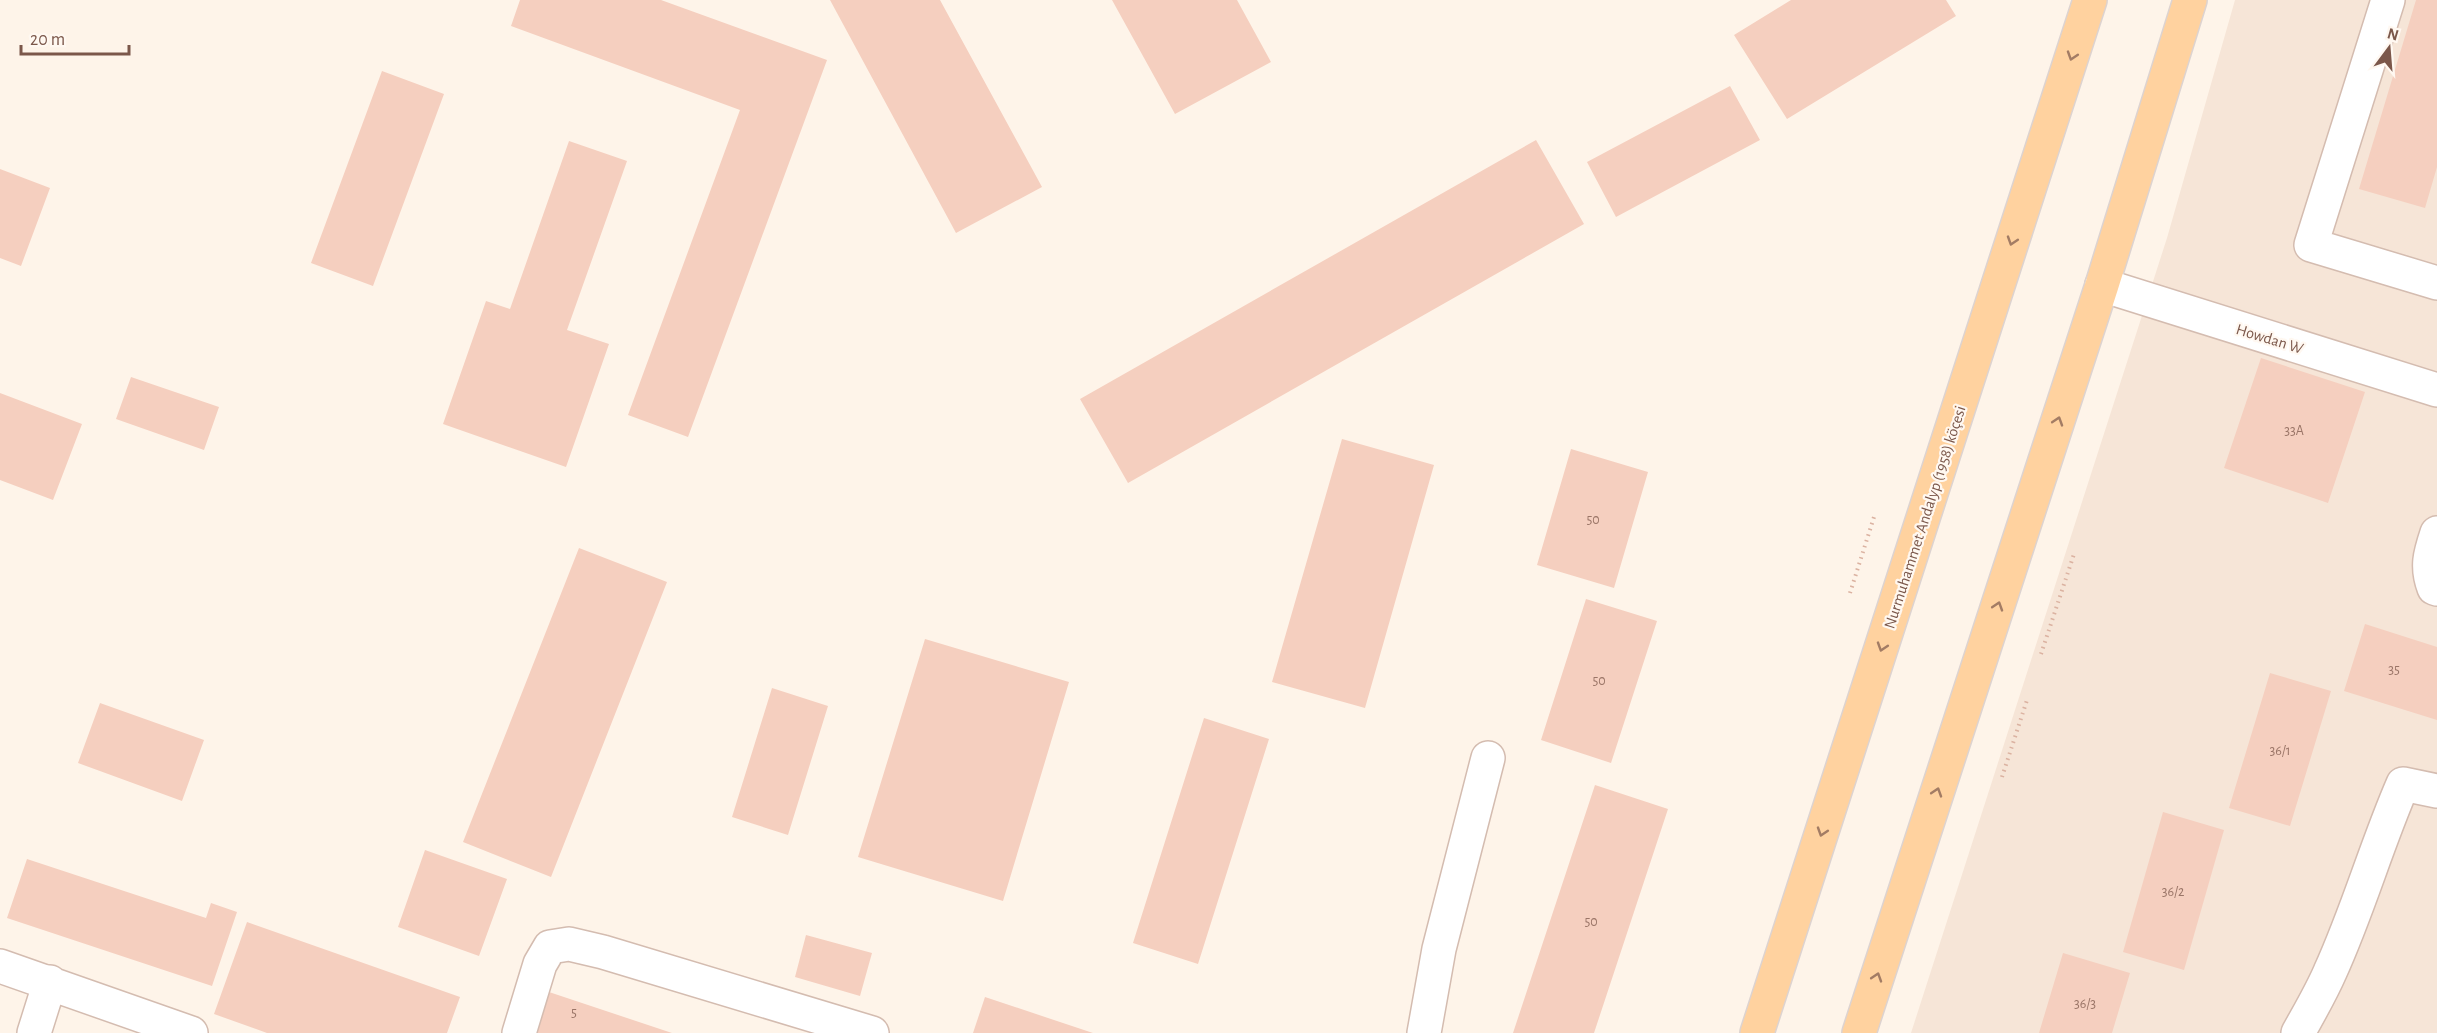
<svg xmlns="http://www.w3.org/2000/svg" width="2437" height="1033" viewBox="0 0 2437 1033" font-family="'Alegreya Sans',sans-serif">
	<rect width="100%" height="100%" fill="#fef4e9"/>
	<path fill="#f6e5d7" d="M2235 0H2437V1033H1911L2167 238Z"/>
	<path fill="#f5cfbf" d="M520 0H661L827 60 688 437 628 415 740 110 511 26Z
		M830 0H940L1042 187 956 233Z
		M1112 0H1237L1271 62 1175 114Z
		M1791 0H1946L1956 16 1787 119 1734 35Z
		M2416 0H2437V167L2425 208 2359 189Z
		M382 71 444 94 373 286 311 263Z
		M1730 86 1760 140 1616 217 1587 162Z
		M1536 140 1584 224 1128 483 1080 399Z
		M569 141 627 161 567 330 609 344 566 467 443 424 486 301 510 309Z
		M0 169 50 188 21 266 0 258Z
		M2261 358 2365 392 2328 503 2224 468Z
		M131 377 219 407 204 450 116 419Z
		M0 393 82 424 53 500 0 480Z
		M1342 439 1434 465 1365 708 1272 682Z
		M1571 449 1648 472 1614 588 1537 565Z
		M579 548 667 582 551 877 463 842Z
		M1586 599 1657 621 1611 763 1541 740Z
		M2365 624 2437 647V720L2344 691Z
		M925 639 1069 682 1003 901 858 857Z
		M2270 673 2331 691 2290 826 2229 808Z
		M772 688 828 706 788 835 732 817Z
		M100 703 204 740 182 801 78 763Z
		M1204 718 1269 739 1198 964 1133 943Z
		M1595 785 1668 809 1594 1033H1513Z
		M2163 812 2224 830 2184 970 2123 952Z
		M425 850 507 879 479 956 398 927Z
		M27 859 206 918 211 903 237 912 212 986 7 918Z
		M247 922 460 997 447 1033H267L214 1014Z
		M806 935 872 953 860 996 795 977Z
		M2063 953 2130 973 2112 1033H2039Z
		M546 991 672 1033H532Z
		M985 997 1093 1033H973Z"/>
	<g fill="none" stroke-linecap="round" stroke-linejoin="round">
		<defs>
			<path id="minor" d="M2388 0 2311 245 2437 283
				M2102 285 2437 390
				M2437 533C2430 554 2426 567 2434 588L2437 589
				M0 966 191 1033
				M34 1033 50 982
				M519 1033 540 964 550 947 569 944 603 952 872 1033
				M1424 1033 1439 949 1488 758
				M2298 1033C2309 1013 2321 993 2330 972 2358 911 2376 846 2403 784L2437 791"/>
			<path id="major" d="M1757 1033 2090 0
				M1859 1033 2102 285 2190 0"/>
		</defs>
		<use href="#minor" stroke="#d4bcb0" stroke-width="36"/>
		<use href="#major" stroke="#ddd3d0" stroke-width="36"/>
		<path stroke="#dbb2a1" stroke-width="4" stroke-dasharray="1.5 4.5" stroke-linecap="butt" d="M1850 593 1874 517
			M2041 654 2074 554
			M2002 777 2027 700"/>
		<use href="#minor" stroke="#fff" stroke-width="33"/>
		<use href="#major" stroke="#ffd29f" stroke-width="33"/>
	</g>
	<defs><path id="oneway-chevron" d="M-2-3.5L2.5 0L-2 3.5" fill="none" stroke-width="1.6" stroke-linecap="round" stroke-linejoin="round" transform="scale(1.5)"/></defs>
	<g stroke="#a37c64">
		<use href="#oneway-chevron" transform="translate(2072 56) rotate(108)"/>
		<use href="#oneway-chevron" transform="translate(2012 241) rotate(108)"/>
		<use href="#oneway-chevron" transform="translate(2058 421) rotate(-72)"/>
		<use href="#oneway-chevron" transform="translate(1998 606) rotate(-72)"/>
		<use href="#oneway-chevron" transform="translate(1882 647) rotate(108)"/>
		<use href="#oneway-chevron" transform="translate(1937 792) rotate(-72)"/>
		<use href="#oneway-chevron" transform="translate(1822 832) rotate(108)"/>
		<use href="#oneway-chevron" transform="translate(1877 977) rotate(-72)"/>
	</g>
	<g text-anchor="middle" stroke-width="4.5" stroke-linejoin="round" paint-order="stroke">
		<g font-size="14" fill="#9a7567">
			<text x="2294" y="435">33A</text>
			<text x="1593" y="524">50</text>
			<text x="2394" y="674">35</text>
			<text x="1599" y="685">50</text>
			<text x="2280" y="755">36/1</text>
			<text x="2173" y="896">36/2</text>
			<text x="1591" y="926">50</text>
			<text x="2085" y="1008">36/3</text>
			<text x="574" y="1017">5</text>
		</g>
		<g font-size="16" fill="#7b574a" stroke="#fff8f1">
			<text transform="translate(2270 338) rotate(17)" y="6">Howdan W</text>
			<text transform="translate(1924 517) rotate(-72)" y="6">Nurmuhammet Andalyp (1958) köçesi</text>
		</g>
	</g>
	<g transform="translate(2389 48) rotate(16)" stroke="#fff8f1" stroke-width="4.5" paint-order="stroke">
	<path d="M0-4.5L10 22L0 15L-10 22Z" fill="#7b574a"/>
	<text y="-9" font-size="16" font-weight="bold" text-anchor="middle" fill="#7b574a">N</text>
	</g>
	<path d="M21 45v9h108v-9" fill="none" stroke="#7b574a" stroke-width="3"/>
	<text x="30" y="45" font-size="18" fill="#7b574a" stroke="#fff8f1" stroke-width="4.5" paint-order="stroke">20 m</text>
</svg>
